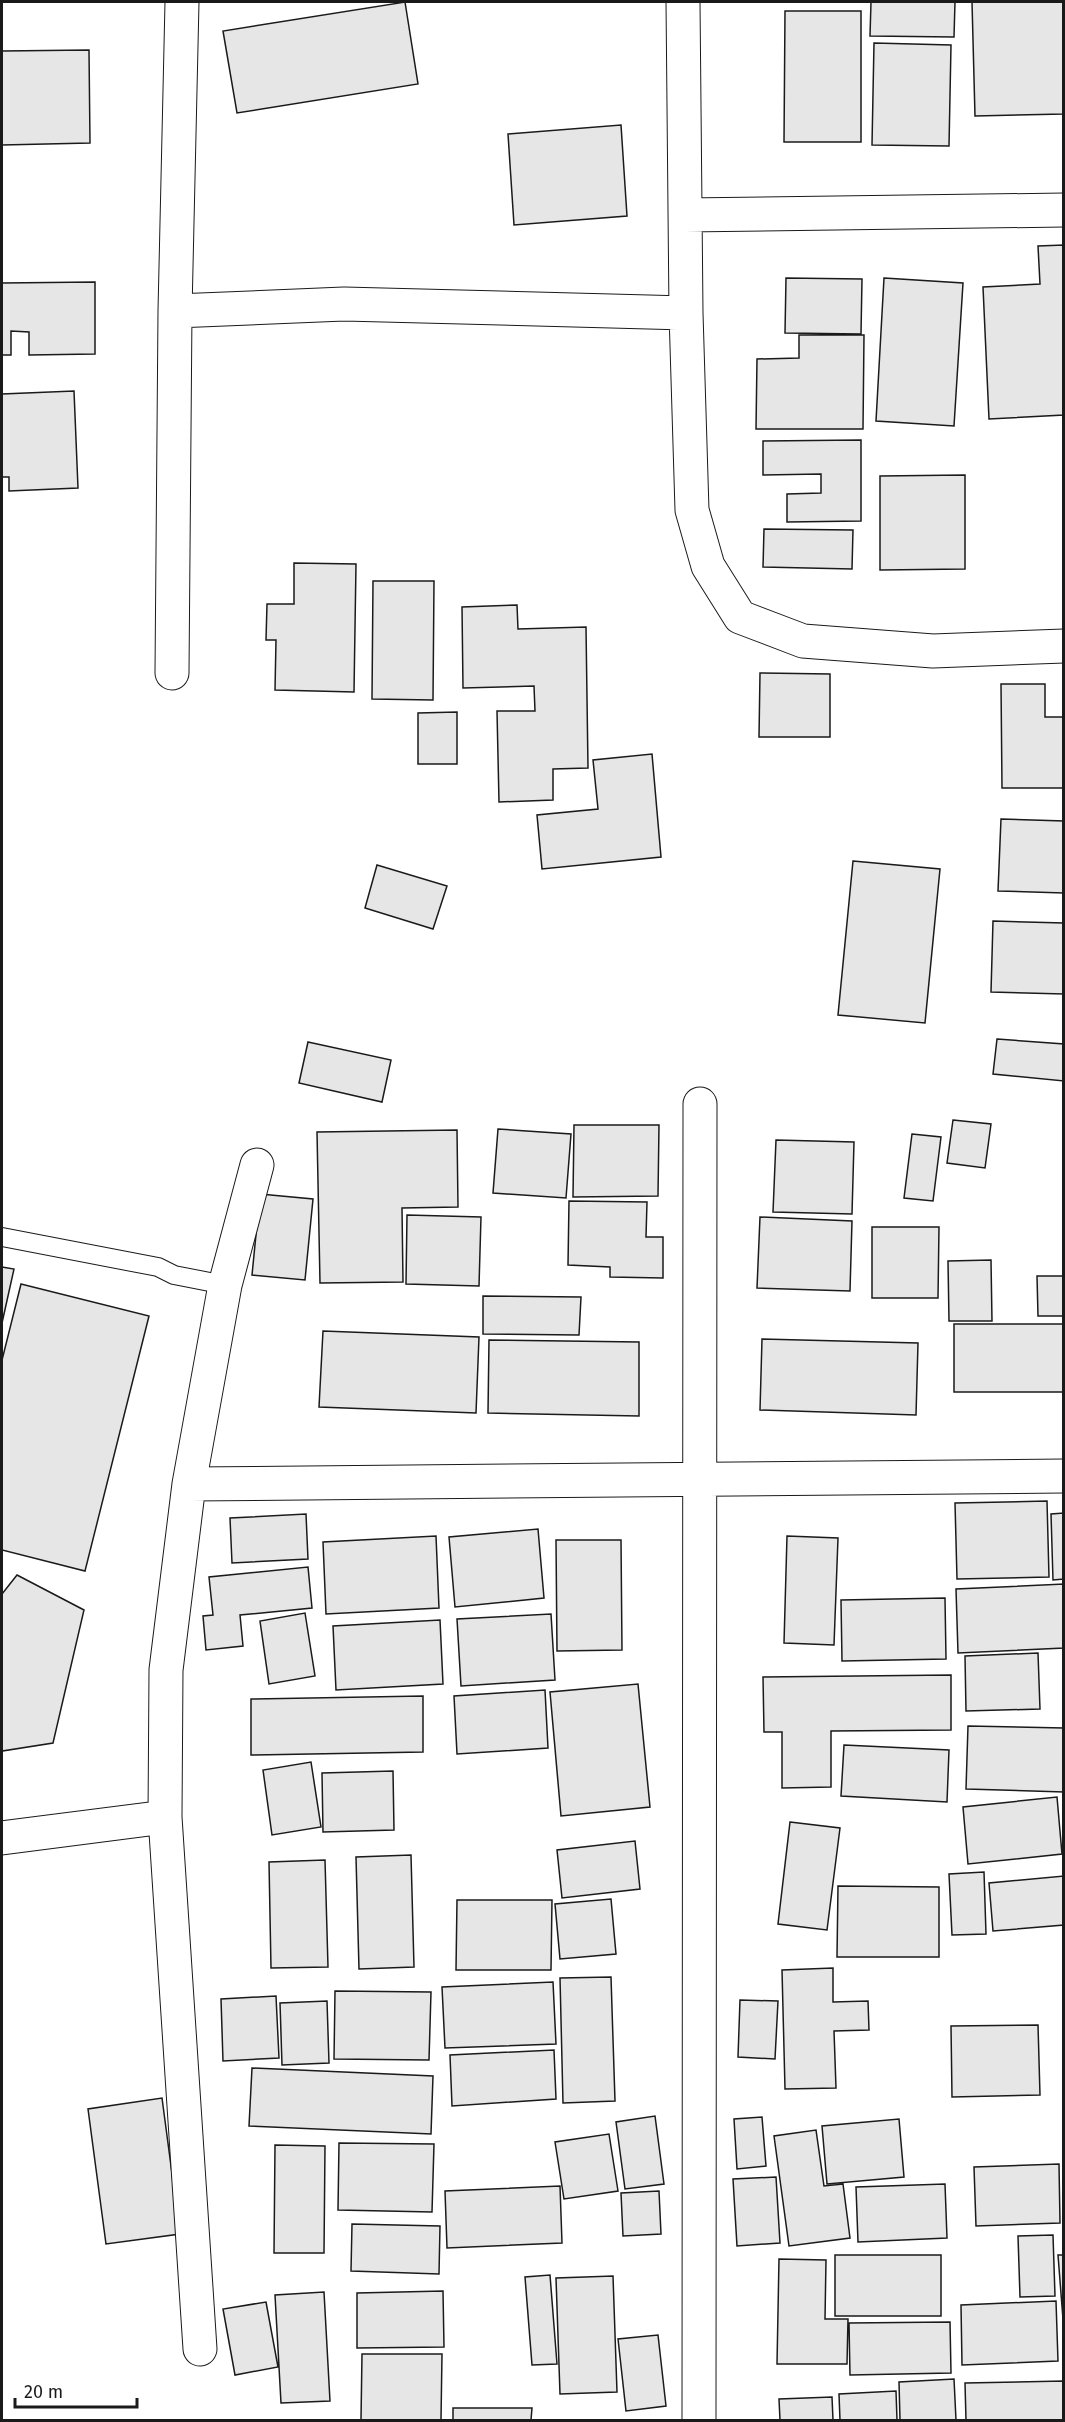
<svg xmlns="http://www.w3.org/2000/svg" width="1065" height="2422" viewBox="0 0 1065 2422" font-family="'Fira Sans',sans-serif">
	<rect width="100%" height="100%" fill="#fff"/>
	<path fill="#e6e6e6" stroke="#1a1a1a" stroke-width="1.5" d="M405 2 418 84 237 113 223 31Z
		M871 2H955L954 37 870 36Z
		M972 2H1063L1064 114 975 116Z
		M785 11H861V142H784Z
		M874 43 951 45 949 146 872 145Z
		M89 50 90 143 2 145V51Z
		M621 125 627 216 514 225 508 134Z
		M1064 245V415L989 419 983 287 1040 284 1038 246Z
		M786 278 862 279 861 334 785 333Z
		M884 278 963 283 954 426 876 421Z
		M95 282V354L29 355V332L11 331V355H2V283Z
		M799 335H864L863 429H756L757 359 799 358Z
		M74 391 78 488 9 491V477H2V394Z
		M861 440V521L787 522V494L821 493V474L763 475V441Z
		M965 475V569L880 570V476Z
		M764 529 853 530 852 569 763 567Z
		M294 563 356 564 354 692 275 690 276 640H266L267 604H294Z
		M373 581H434L433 700 372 699Z
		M517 605 518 629 586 627 588 768 553 769V800L499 802 497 711H535L534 686 463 688 462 607Z
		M760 673 830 674V737H759Z
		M1001 684H1045V717H1064V788H1002Z
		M457 712V764H418V713Z
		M652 754 661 857 542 869 537 815 598 809 593 760Z
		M1001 819 1064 821V893L998 891Z
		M853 861 940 869 925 1023 838 1015Z
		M377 865 447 886 433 929 365 908Z
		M993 921 1064 923V994L991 992Z
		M997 1039 1064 1044V1081L993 1074Z
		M308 1042 391 1060 382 1102 299 1083Z
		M953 1120 991 1124 985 1168 947 1163Z
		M574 1125H659L658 1196 573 1197Z
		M498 1129 571 1134 566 1198 493 1193Z
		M457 1130 458 1207 402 1208 403 1282 320 1283 317 1132Z
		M912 1134 941 1137 933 1201 904 1198Z
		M776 1140 854 1142 852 1214 773 1212Z
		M260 1194 313 1199 305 1280 252 1275Z
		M569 1201 647 1202 646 1237H663V1278L610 1277V1267L568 1265Z
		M407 1215 481 1217 479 1286 406 1284Z
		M760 1217 852 1221 850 1291 757 1288Z
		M872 1227H939L938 1298H872Z
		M991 1260 992 1321H949L948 1261Z
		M2 1267 14 1269 2 1323Z
		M1037 1276H1064V1316H1038Z
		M21 1284 149 1316 85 1571 2 1550V1360Z
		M483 1296 581 1297 579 1335 483 1334Z
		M954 1324H1064V1392H954Z
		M323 1331 479 1337 476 1413 319 1407Z
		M762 1339 918 1343 916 1415 760 1410Z
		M489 1340 639 1342V1416L488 1413Z
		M1047 1501 1049 1577 957 1579 955 1503Z
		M1064 1513V1579L1053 1580 1051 1514Z
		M306 1514 308 1559 232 1563 230 1518Z
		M538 1529 544 1598 455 1607 449 1537Z
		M436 1536 439 1608 326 1614 323 1542Z
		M787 1536 838 1538 834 1645 784 1643Z
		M556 1540H621L622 1650 557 1651Z
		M308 1567 312 1608 240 1615 243 1646 206 1650 203 1616 213 1615 209 1577Z
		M17 1575 84 1610 53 1743 2 1751V1594Z
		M1064 1584V1648L958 1653 956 1589Z
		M945 1598 946 1659 842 1661 841 1600Z
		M305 1613 315 1676 269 1684 260 1621Z
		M551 1614 555 1680 461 1686 457 1619Z
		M440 1620 443 1684 336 1690 333 1626Z
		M1038 1653 1040 1709 966 1711 965 1656Z
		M951 1675V1730L831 1731V1787L782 1788V1732H764L763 1677Z
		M638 1684 650 1807 561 1816 550 1692Z
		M545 1690 548 1748 457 1754 454 1696Z
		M423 1696V1752L251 1755V1699Z
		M968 1726 1064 1728V1792L966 1789Z
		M844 1745 949 1750 947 1802 841 1796Z
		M311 1762 321 1827 272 1835 263 1770Z
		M393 1771 394 1830 323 1832 322 1773Z
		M1057 1797 1062 1854 968 1864 963 1807Z
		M790 1822 840 1828 827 1930 778 1924Z
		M635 1841 640 1889 562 1898 557 1850Z
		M411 1855 414 1967 359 1969 356 1857Z
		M325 1860 328 1967 271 1968 269 1862Z
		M984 1872 986 1934 952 1935 949 1874Z
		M1064 1876V1925L993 1931 989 1883Z
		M838 1886 939 1887V1957H837Z
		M611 1899 616 1954 560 1959 555 1904Z
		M457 1900H552L551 1970H456Z
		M833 1968V2002L868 2001 869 2030 834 2031 836 2088 785 2089 782 1970Z
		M611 1977 615 2101 563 2103 560 1978Z
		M553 1982 556 2044 445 2048 442 1987Z
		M335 1991 431 1992 429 2060 334 2059Z
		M276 1996 279 2058 223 2061 221 1999Z
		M740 2000 778 2001 775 2059 738 2057Z
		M327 2001 329 2063 282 2065 280 2003Z
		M1038 2025 1040 2095 952 2097 951 2026Z
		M554 2050 556 2099 452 2106 450 2055Z
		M252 2068 433 2076 431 2134 249 2126Z
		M162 2098 180 2234 106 2244 88 2109Z
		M655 2116 664 2184 625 2189 616 2122Z
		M762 2117 766 2166 737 2169 734 2119Z
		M899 2119 904 2177 827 2184 822 2126Z
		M816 2130 824 2186 843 2184 850 2238 789 2246 774 2136Z
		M609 2134 618 2191 564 2199 555 2142Z
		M339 2143 434 2144 432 2212 338 2210Z
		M275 2145 325 2146 324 2253H274Z
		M1059 2164 1060 2223 976 2226 974 2167Z
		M776 2177 780 2243 737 2246 733 2179Z
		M945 2184 947 2238 858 2242 856 2187Z
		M560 2186 562 2243 447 2248 445 2191Z
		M659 2191 661 2234 623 2236 621 2193Z
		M352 2224 440 2226 439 2274 351 2271Z
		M1053 2235 1055 2296 1020 2297 1018 2236Z
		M835 2255H941V2316H835Z
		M1058 2255H1064V2332Z
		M779 2259 826 2260 825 2319H848L847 2364H777Z
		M550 2275 557 2364 532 2365 525 2277Z
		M613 2276 617 2392 560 2394 556 2278Z
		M443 2291 444 2347 357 2348V2293Z
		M324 2292 330 2401 281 2403 275 2295Z
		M1056 2301 1058 2361 962 2365 961 2305Z
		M266 2302 278 2367 235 2375 223 2309Z
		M950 2322 951 2373 850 2375 849 2323Z
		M658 2335 666 2406 626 2411 618 2339Z
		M362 2354H442L441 2420H361Z
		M954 2379 956 2420H900L899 2382Z
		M1064 2381V2420H966L965 2383Z
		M896 2391 897 2420H840L839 2394Z
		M832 2397 833 2420H780L779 2399Z
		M453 2408H532L531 2420H453Z"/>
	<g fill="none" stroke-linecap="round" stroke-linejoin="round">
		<defs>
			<path id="lane" d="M2 1237 158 1267 174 1275 225 1285"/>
			<path id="street" d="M683 2 686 313 692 510 708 566 740 617 803 641 933 651 1064 646
				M685 215 1064 210
				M175 311 344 304 686 313
				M172 673 175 311 182 2
				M189 1484 1064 1476
				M2 1838 165 1817
				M200 2349 165 1817 166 1670 189 1484 225 1285 257 1165
				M699 2420 700 1104"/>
		</defs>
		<use href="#lane" stroke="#1a1a1a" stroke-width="20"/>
		<use href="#street" stroke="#1a1a1a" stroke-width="35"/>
		<use href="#lane" stroke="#fff" stroke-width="18"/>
		<use href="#street" stroke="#fff" stroke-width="33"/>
	</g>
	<rect width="1065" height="2422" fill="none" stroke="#1a1a1a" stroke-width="6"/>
	<path d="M15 2398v9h122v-9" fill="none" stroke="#1a1a1a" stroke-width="3"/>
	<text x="24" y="2398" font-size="18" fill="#1a1a1a" stroke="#ffffff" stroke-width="4.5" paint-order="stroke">20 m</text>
</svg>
